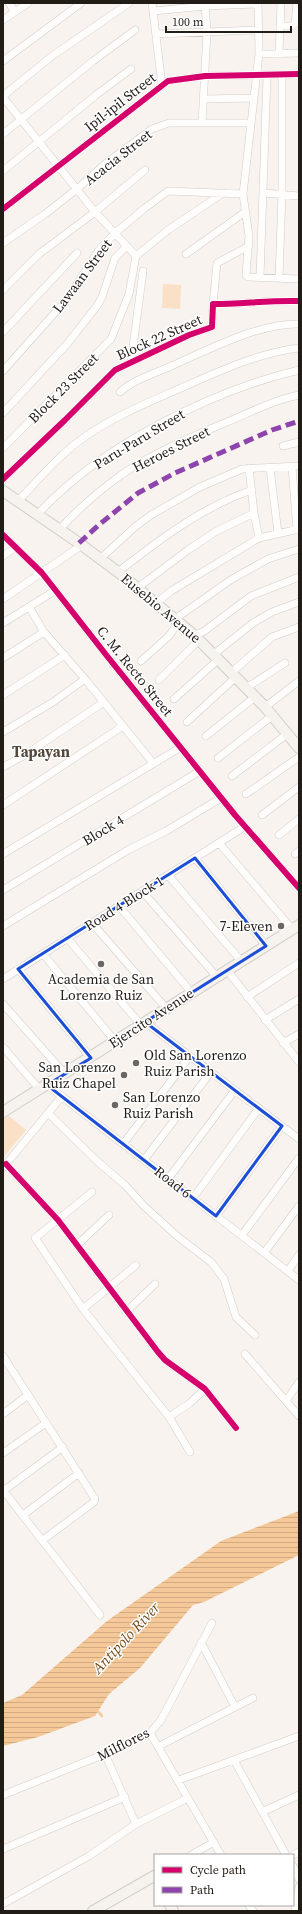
<svg xmlns="http://www.w3.org/2000/svg" width="302" height="1914" viewBox="0 0 302 1914" font-family="'Source Serif 4',serif">
	<defs>
		<pattern id="water-rules" width="6" height="5" patternUnits="userSpaceOnUse"><rect width="6" height="5" fill="#f5c899"/><path d="M0 2.5h6" fill="none" stroke="#d2ab83"/></pattern>
	</defs>
	<rect width="100%" height="100%" fill="#f8f3ee"/>
	<path fill="#f9e0c6" d="M163 284 181 285 180 309 162 308Z
		M9 1116 26 1130 3 1158V1119Z"/>
	<path fill="url(#water-rules)" d="M299 1511V1555L204 1602 193 1605 140 1668 109 1694 95 1716 38 1737 3 1746V1703L22 1695 107 1621 221 1541Z"/>
	<g fill="none" stroke-linecap="round" stroke-linejoin="round">
		<path stroke="#f5c899" stroke-width="2.5" d="M96 1709 102 1716"/>
		<defs>
			<path id="street" d="M9 3 15 12
				M152 3 162 85
				M258 3 259 54 243 194 249 236 246 275 248 277 299 279
				M154 11 205 6 258 4
				M3 20 28 3
				M280 26H292L295 24 297 3
				M156 34 259 30
				M259 54 299 53
				M279 54 281 3
				M3 61 81 3
				M3 96 52 56 129 3
				M3 97 95 212 136 256
				M204 99 254 98
				M202 123 207 32 205 3
				M3 134 93 61 135 30
				M3 171 96 95 131 69
				M264 193 299 196
				M3 209 168 81 205 76 299 74
				M3 243 45 214 77 189 105 164 152 129 169 123H251
				M186 254 245 212
				M136 256 168 230 223 193
				M260 277 267 76
				M279 278 282 194V75
				M3 290 39 254 95 212 145 170
				M213 304 217 263 249 246
				M3 332 77 253
				M131 362 143 271
				M3 371 68 298 99 250 114 234 145 208 168 191 243 194
				M120 392C133 380 153 374 169 367 206 351 258 323 299 324
				M3 413 67 344 97 306 102 297 115 258 126 247
				M283 446 299 442
				M3 448 111 339 129 294 136 256
				M292 467 297 530
				M249 468 254 513 259 538
				M270 468 278 533
				M3 479 65 420 115 370 189 335 212 327 213 304C242 304 270 300 299 301
				M18 501C40 478 60 454 86 436 115 416 149 402 181 388 219 371 258 353 299 348
				M38 514C100 446 211 391 299 370
				M59 530C77 510 99 491 121 475 153 453 191 437 227 422 251 412 274 400 299 395
				M3 535 42 573 107 656 235 815 299 888
				M3 556 16 547
				M100 559 136 526 151 515 200 487 242 469 299 466
				M118 572C159 540 202 507 252 490
				M136 589 188 550 215 532 254 513
				M3 599 82 545
				M155 604 171 591 259 538 299 529
				M29 607 44 632 85 679 153 763
				M175 619 232 579 268 559 299 549
				M3 623 56 590
				M194 635 203 632 251 596 299 577
				M214 654 253 623 272 612 299 602
				M3 658 44 632
				M141 661 169 636 178 623
				M232 672 272 637 299 627
				M159 680 199 640
				M246 688 285 663
				M3 695 65 655
				M174 699 219 659
				M265 707 299 681
				M187 722 236 677
				M3 732 53 702 85 679
				M206 736 255 697
				M218 758 272 716
				M3 767 25 755 104 702
				M232 776 287 734
				M246 794 299 757
				M3 805 123 726
				M262 815 299 787
				M279 835 299 819
				M219 843 292 929
				M3 854 181 747
				M295 854 299 851
				M195 858 266 946
				M168 875 241 961
				M3 890 200 771
				M142 891 217 977
				M119 906 191 992
				M92 923 166 1008
				M3 926 128 850 166 831 221 798
				M67 938 141 1025
				M43 954 115 1041
				M18 969 91 1058
				M227 970 299 1062
				M3 979 244 827
				M247 997 299 963
				M3 1004 65 1074
				M265 1020 299 999
				M145 1022 299 1139
				M283 1043 299 1034
				M3 1047 40 1090
				M47 1085 299 1280
				M49 1114 98 1162 125 1185 144 1206 177 1236 211 1262 224 1279 236 1317 255 1335
				M123 1144 190 1056
				M144 1160 211 1072
				M6 1164 58 1220 158 1352 165 1360 205 1389 236 1428
				M3 1168 62 1096
				M168 1179 235 1090
				M92 1192 35 1238 83 1309 169 1417 190 1452
				M193 1198 259 1108
				M216 1216 282 1126
				M242 1235 299 1158
				M77 1245 109 1215
				M264 1253 299 1206
				M288 1271 299 1255
				M83 1309 136 1265
				M126 1312 155 1284
				M245 1354 299 1416
				M3 1356 95 1499 94 1502 43 1540
				M286 1401 299 1382
				M3 1414 28 1395
				M169 1417 190 1403 205 1389
				M3 1453 46 1423
				M3 1490 100 1615
				M3 1491 63 1447
				M23 1515 79 1473
				M201 1642 235 1707
				M150 1733 221 1855
				M159 1746 253 1698
				M105 1754 136 1824
				M234 1760 286 1855
				M179 1780 299 1736
				M3 1795 105 1754 150 1733 161 1720 212 1623
				M262 1812 299 1795
				M3 1849 125 1797
				M191 1855 214 1842
				M293 1855 299 1852
				M293 1866 299 1879
				M3 1904 89 1856 136 1824 188 1798
				M249 1905 253 1911
				M297 1911 295 1908 299 1887"/>
			<path id="secondary" d="M3 491 79 543 118 572 194 635 265 707 299 748
				M3 1112 299 925
				M170 1905 173 1911
				M93 1911 154 1876 155 1877"/>
		</defs>
		<use href="#street" stroke="#d2cdc8" stroke-width="8"/>
		<use href="#secondary" stroke="#d2cdc8" stroke-width="12"/>
		<use href="#street" stroke="#fefdfc" stroke-width="7"/>
		<use href="#secondary" stroke="#f6f2ed" stroke-width="10"/>
		<path stroke="#8e44ad" stroke-width="5" stroke-dasharray="10 5" stroke-linecap="butt" d="M79 543 100 524 138 493 175 473 272 430 299 421"/>
		<defs>
			<path id="cycleway" d="M3 209 168 81 205 76 299 74
				M3 479 65 420 115 370 189 335 212 327 213 304C242 304 270 300 299 301
				M3 535 42 573 107 656 235 815 299 888
				M6 1164 58 1220 158 1352 165 1360 205 1389 236 1428"/>
		</defs>
		<use href="#cycleway" stroke="#fff" stroke-width="8"/>
		<use href="#cycleway" stroke="#d6006c" stroke-width="6"/>
	</g>
	<path fill="none" stroke="#1d4ed8" stroke-width="3" stroke-linejoin="round" d="M195 858 266 946 145 1022 282 1126 216 1216 47 1085 91 1058 18 969Z"/>
	<g fill="#6d6762" stroke="#fff" stroke-width="1.5">
		<circle cx="281" cy="926" r="4"/>
		<circle cx="101" cy="964" r="4"/>
		<circle cx="136" cy="1063" r="4"/>
		<circle cx="124" cy="1075" r="4"/>
		<circle cx="115" cy="1105" r="4"/>
	</g>
	<g text-anchor="middle" stroke-width="3" stroke-linejoin="round" paint-order="stroke">
		<g font-size="14" fill="#221c17" stroke="#fff">
			<text transform="translate(120 102) rotate(-38)" y="5">Ipil-ipil Street</text>
			<text transform="translate(118 157) rotate(-38)" y="5">Acacia Street</text>
			<text transform="translate(82 276) rotate(-53)" y="5">Lawaan Street</text>
			<text transform="translate(159 337) rotate(-24)" y="5">Block 22 Street</text>
			<text transform="translate(63 388) rotate(-45)" y="5">Block 23 Street</text>
			<text transform="translate(139 439) rotate(-31)" y="5">Paru-Paru Street</text>
			<text transform="translate(171 449) rotate(-27)" y="5">Heroes Street</text>
			<text transform="translate(161 608) rotate(40)" y="5">Eusebio Avenue</text>
			<text transform="translate(135 671) rotate(51)" y="5">C. M. Recto Street</text>
			<text transform="translate(103 830) rotate(-31)" y="5">Block 4</text>
			<text transform="translate(124 903) rotate(-32)" y="5">Road 4 Block 1</text>
			<text transform="translate(151 1018) rotate(-33)" y="5">Ejercito Avenue</text>
			<text transform="translate(173 1182) rotate(38)" y="5">Road 6</text>
			<text transform="translate(123 1744) rotate(-27)" y="5">Milflores</text>
		</g>
		<g font-size="14" fill="#221c17" stroke="#fff" text-anchor="end">
			<text x="273" y="931">7-Eleven</text>
			<text x="101" y="984" text-anchor="middle">Academia de San<tspan x="101" dy="16">Lorenzo Ruiz</tspan></text>
			<text x="144" y="1060" text-anchor="start">Old San Lorenzo<tspan x="144" dy="16">Ruiz Parish</tspan></text>
			<text x="116" y="1072">San Lorenzo<tspan x="116" dy="16">Ruiz Chapel</tspan></text>
			<text x="123" y="1102" text-anchor="start">San Lorenzo<tspan x="123" dy="16">Ruiz Parish</tspan></text>
		</g>
		<g font-size="15" font-weight="bold" fill="#54473a" stroke="#fff">
			<text x="41" y="757">Tapayan</text>
		</g>
		<g font-size="15" font-style="italic" fill="#744b1a" stroke="#fff">
			<text transform="translate(126 1638) rotate(-47)" y="5">Antipolo River</text>
		</g>
	</g>
	<rect width="302" height="1914" fill="none" stroke="#221c17" stroke-width="8"/>
	<rect x="154" y="1854" width="140" height="52" fill="#ffffff" stroke="#a7a4a2"/>
	<rect x="162" y="1867" width="20" height="6" fill="#d6006c" stroke="#a7a4a2"/>
	<text x="190" y="1874" font-size="12" fill="#221c17">Cycle path</text>
	<rect x="162" y="1887" width="20" height="6" fill="#8e44ad" stroke="#a7a4a2"/>
	<text x="190" y="1894" font-size="12" fill="#221c17">Path</text>
	<path d="M166 26v6h125v-6" fill="none" stroke="#221c17" stroke-width="2"/>
	<text x="172" y="26" font-size="12" fill="#221c17" stroke="#ffffff" stroke-width="3" paint-order="stroke">100 m</text>
</svg>
